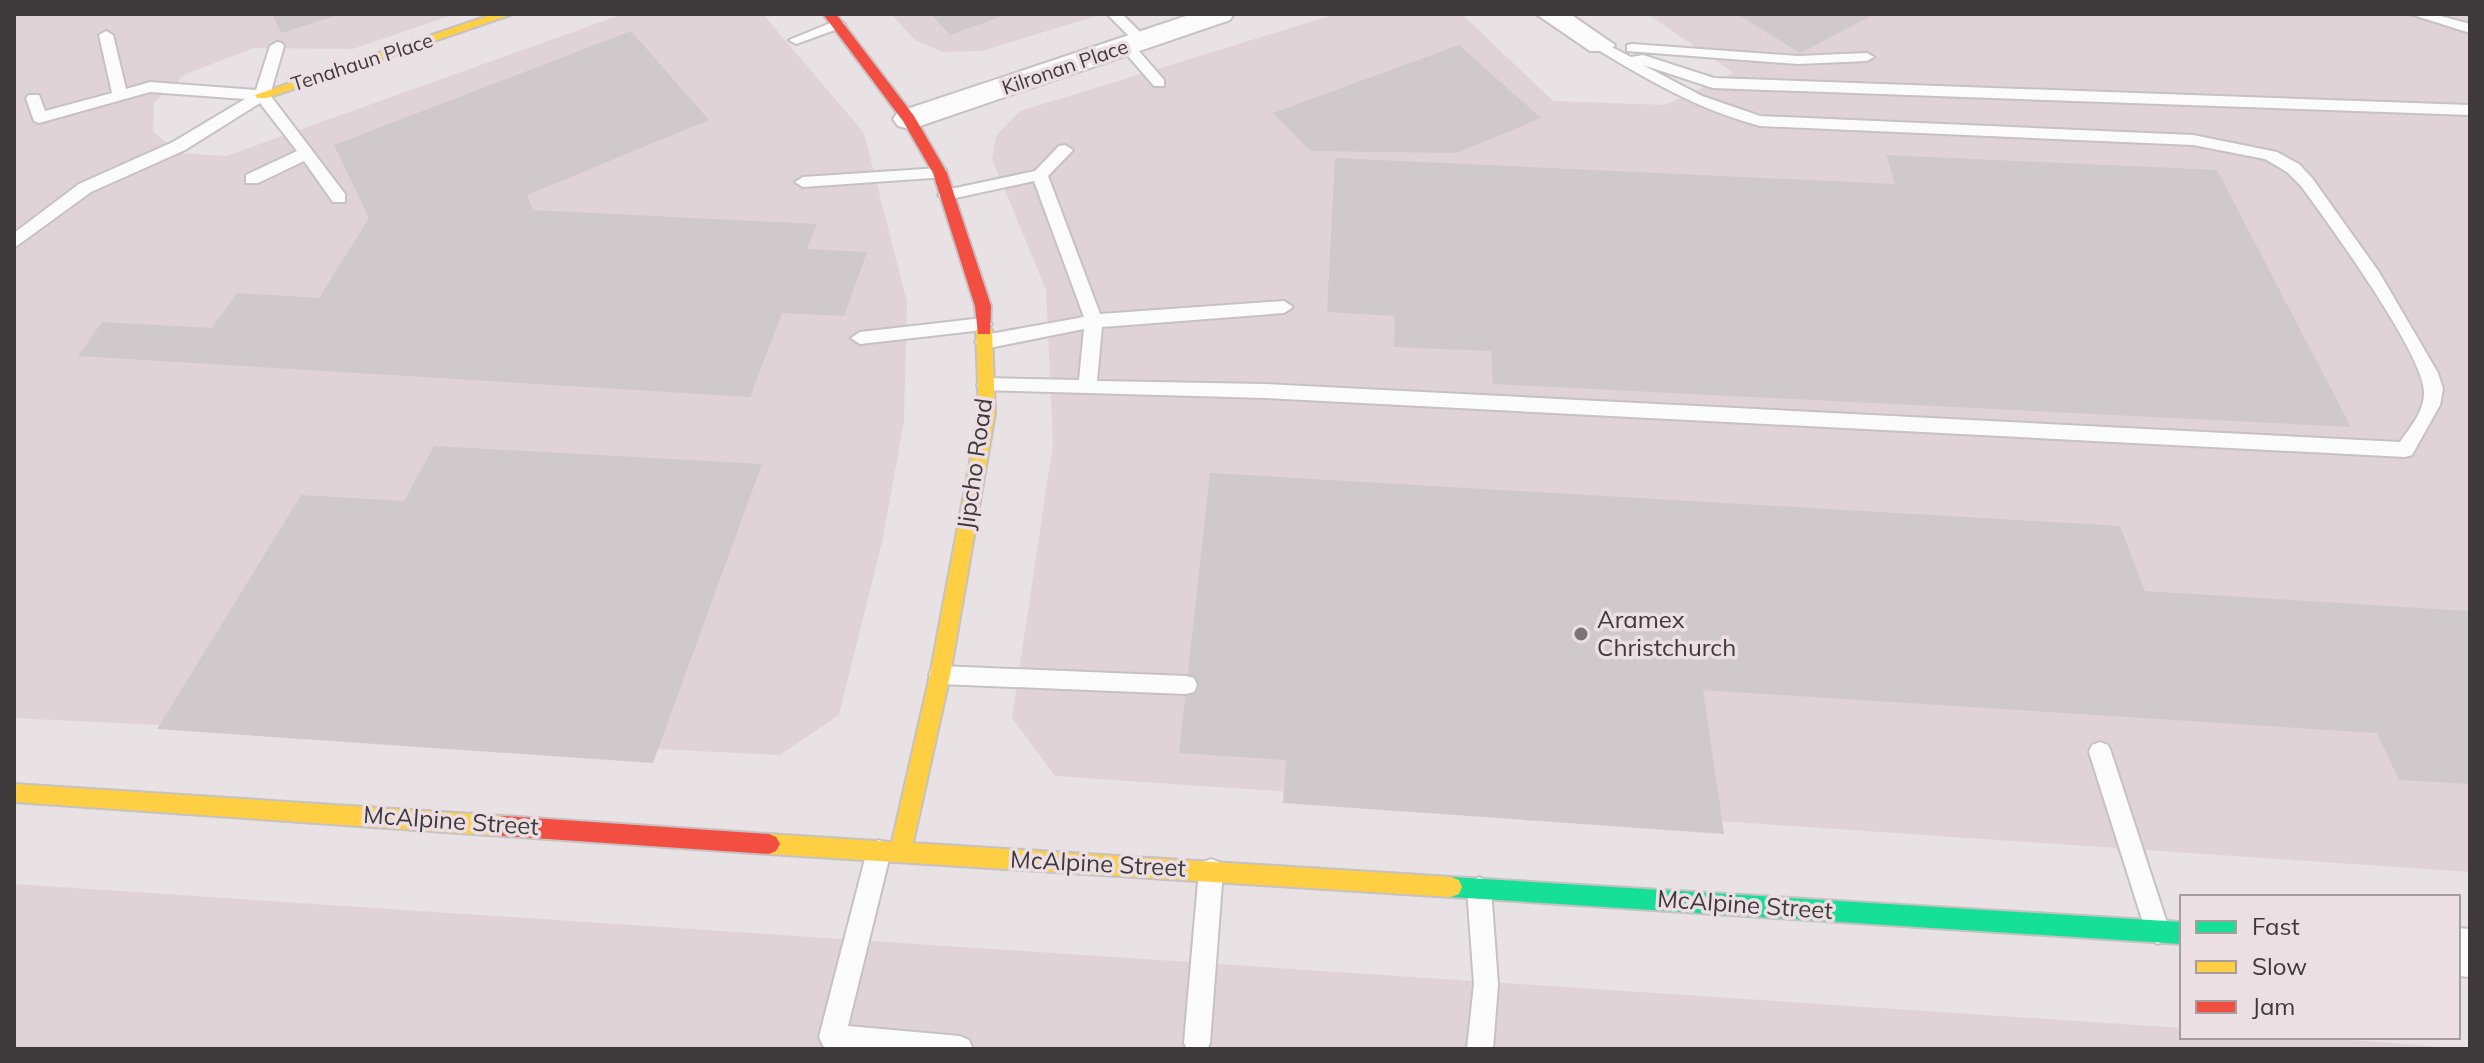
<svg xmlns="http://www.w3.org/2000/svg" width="2484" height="1063" viewBox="0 0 2484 1063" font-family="Mulish,sans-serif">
	<rect width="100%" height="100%" fill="#e9e2e5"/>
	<path fill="#e0d3d7" d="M14 14H455L353 49 254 48 186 74 154 103 153 132 180 153 226 156 623 14H763L864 133 907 302 904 421 883 538 839 715 780 755 14 718Z
		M891 14H1103L982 51 942 52 915 40Z
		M1336 14H1462L1553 101 1665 105 1734 73 1647 14H2470V872L1055 776 1012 718 1053 443 1046 290 992 159 996 136 1020 111Z
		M14 884 2182 1028V1037H2315L2470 1049H14Z"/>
	<path fill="#cfc9cc" d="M272 14H338V15L281 33Z
		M931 14H1008L950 35Z
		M1737 14H1875L1800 53Z
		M631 31 709 120 527 195 533 210 817 224 807 249 867 252 844 316 782 313 750 397 78 356 102 322 212 328 237 293 319 298 369 218 334 145Z
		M1459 45 1541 118 1457 153 1310 151 1273 113Z
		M1886 155 2217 170 2351 427 1493 384 1491 351 1394 347 1395 316 1327 312 1335 158 1895 184Z
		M434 446 762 464 653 763 157 729 301 495 404 501Z
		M1210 473 2120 526 2145 591 2470 611V784L2399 780 2377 733 1703 690 1724 834 1283 803 1286 760 1179 753Z"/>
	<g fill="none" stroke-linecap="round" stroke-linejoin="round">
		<defs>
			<path id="lane" d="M1107 14H1122L1149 41 1142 45 1137 44Z
				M2410 14H2433L2470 24V33Z
				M838 20 845 24 843 27 796 44 789 40Z
				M106 31 113 35 126 89 150 82 256 90 270 46 277 42 282 43 284 46 270 95 345 194V202H333L304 161 258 183H246V175L297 151 260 103 185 150 91 192 14 248V233L79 184 173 142 245 99 150 92 39 123 34 121 26 98 29 95H39L45 111 112 93 99 35Z
				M1600 41 1631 57 1643 55 1714 78 2470 105V115L1713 88 1643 65 1702 96 1760 116 2193 135 2277 152 2299 164 2312 178 2379 272 2438 373 2443 389 2440 405 2412 455 2405 457 1265 398 979 390 977 385 986 378 1079 380 1084 329 984 349 975 342 984 335 1084 317 1034 181 946 200 938 195 946 190 1035 171 1059 146 1065 145 1073 150 1048 176 1100 314 1284 301 1293 307 1284 313 1102 327 1097 381 1265 384 2400 442C2410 428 2424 411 2424 393 2426 357 2326 220 2301 186L2287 172 2265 159 2193 145 1760 126C1699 110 1648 80 1595 48L1593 45Z
				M1127 42 1132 43 1164 80V86H1154L1122 49V43Z
				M1632 44 1798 56 1867 53 1874 57 1867 61 1798 64 1627 51V45Z
				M940 168 946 169V177L803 187 795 182 803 177Z
				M983 318 992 324 983 330 860 344 851 338 860 332Z
				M940 666 1186 676 1194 678 1197 685 1194 692 1186 694 940 684 932 682 929 675 932 668Z
				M2100 742 2108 745 2111 752 2170 932 2167 940 2158 944 2149 940 2146 932 2089 752 2092 745Z
				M879 840 887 843 891 851 848 1026 960 1036 969 1040 973 1049H830L823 1046 819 1037 867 851 871 843Z
				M1211 859 1219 862 1223 870 1210 1043 1207 1049H1187L1184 1043 1199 870 1203 862Z
				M1479 877 1487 881 1491 889 1498 984 1493 1049H1467L1474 984 1467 889 1471 881Z"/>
			<path id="street" d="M1192 14H1234L1230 20 920 126 909 129 898 126 893 119 898 112Z
				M1536 14H1570L1615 45 1610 51H1590Z
				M2458 928 2470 929V977L2458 976Z"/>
			<path id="fast" d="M1451 877 2182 922V944L1451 897 1443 894 1440 887 1443 880Z"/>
			<path id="slow" d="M494 14H513L267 98H257L255 95Z
				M984 324 992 330 995 414 950 675 913 843 1451 877 1459 880 1462 887 1459 894 1451 897 769 854 762 851 758 844 762 837 769 834 892 842 930 675 979 414 976 330Z
				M14 784 503 816 510 819 513 826 510 833 503 836 14 802Z"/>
			<path id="jam" d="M823 14H836L914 116 947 173 991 306 990 334H978L975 306 933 173 903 121Z
				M503 816 769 834 776 837 780 844 776 851 769 854 503 836 496 833 493 826 496 819Z"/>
		</defs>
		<use href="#lane" stroke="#c6c1c3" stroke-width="4"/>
		<use href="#street" stroke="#c6c1c3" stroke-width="4"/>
		<use href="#fast" stroke="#c6c1c3" stroke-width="4"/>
		<use href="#slow" stroke="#c6c1c3" stroke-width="4"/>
		<use href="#jam" stroke="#c6c1c3" stroke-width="4"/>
		<use href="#lane" fill="#fcfbfb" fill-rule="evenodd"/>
		<use href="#street" fill="#fcfbfb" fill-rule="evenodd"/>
		<use href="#fast" fill="#16e098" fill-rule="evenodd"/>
		<use href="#slow" fill="#ffcf43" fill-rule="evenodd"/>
		<use href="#jam" fill="#f24e42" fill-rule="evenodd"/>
	</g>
	<circle fill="#7a7476" stroke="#ecdfe4" stroke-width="3" cx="1581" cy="634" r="8"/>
	<g text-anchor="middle" stroke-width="7" stroke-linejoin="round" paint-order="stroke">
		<g font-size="20" fill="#3e393b" stroke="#ecdfe4">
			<text transform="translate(362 62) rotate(-18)" y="7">Tenahaun Place</text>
			<text transform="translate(1065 67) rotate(-19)" y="7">Kilronan Place</text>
		</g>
		<g font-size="24" fill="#3e393b" stroke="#ecdfe4">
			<text transform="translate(975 464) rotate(-82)" y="8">Jipcho Road</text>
			<text transform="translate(451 821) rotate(4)" y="8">McAlpine Street</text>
			<text transform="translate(1098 864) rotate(3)" y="8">McAlpine Street</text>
			<text transform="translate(1745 905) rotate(4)" y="8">McAlpine Street</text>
		</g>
		<g font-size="24" fill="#3e393b" stroke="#ecdfe4" text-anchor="start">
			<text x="1597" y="628">Aramex<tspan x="1597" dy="28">Christchurch</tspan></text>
		</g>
	</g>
	<rect width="2484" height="1063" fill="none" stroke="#3e393b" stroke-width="32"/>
	<rect x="2180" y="895" width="280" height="144" fill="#ecdfe4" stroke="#a69da0" stroke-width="2"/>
	<rect x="2196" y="921" width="40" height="12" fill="#16e098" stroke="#a69da0" stroke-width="2"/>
	<text x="2252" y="935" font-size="24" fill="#3e393b">Fast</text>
	<rect x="2196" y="961" width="40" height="12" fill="#ffcf43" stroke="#a69da0" stroke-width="2"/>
	<text x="2252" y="975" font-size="24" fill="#3e393b">Slow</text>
	<rect x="2196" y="1001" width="40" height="12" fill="#f24e42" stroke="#a69da0" stroke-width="2"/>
	<text x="2252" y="1015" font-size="24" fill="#3e393b">Jam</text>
</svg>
